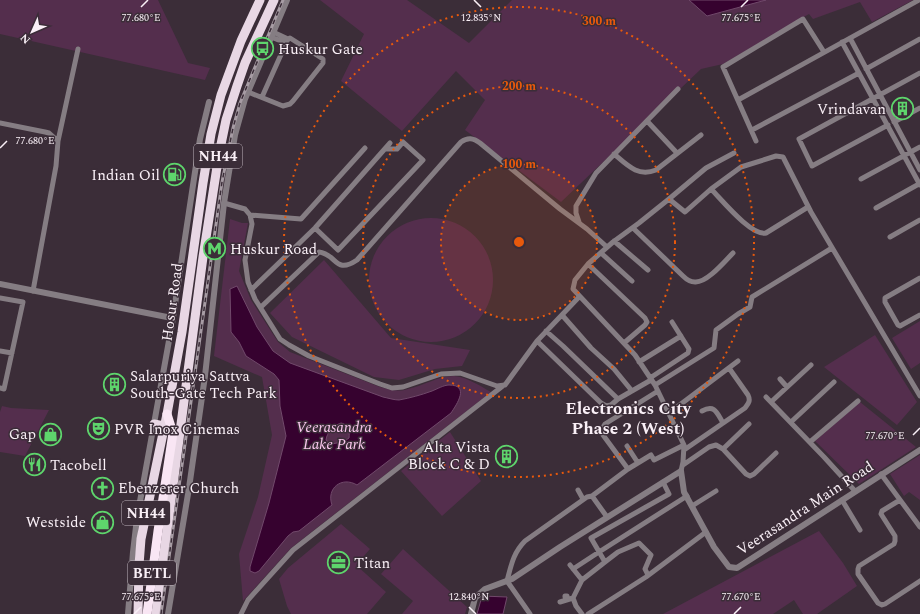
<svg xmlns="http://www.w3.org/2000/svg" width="920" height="614" viewBox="0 0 920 614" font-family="Spectral,serif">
	<rect width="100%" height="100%" fill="#3b2d38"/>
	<path fill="#542e4d" d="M0 0H158L188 63 210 68 205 80 0 34Z
		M320 0H407L469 43 512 0H689L707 16 766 0H913L872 22 860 2 813 19 809 14 723 64 701 69 561 202 465 130 485 100 456 71 402 131 341 81 364 34Z
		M369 280a62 62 0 1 1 124 0a62 62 0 1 1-124 0Z
		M230 219 242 223H248L239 271 251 300 278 342 290 352 380 387C390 390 399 392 408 389 423 386 438 376 454 376 467 377 480 386 491 392L291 548 243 601 239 554 258 497 272 435 262 377 214 356Z
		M324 260 391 338 470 350 462 366 435 369 399 380 374 377 292 337 270 313Z
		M920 321V363L911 369 892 338Z
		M875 335 917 402 897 425 824 367Z
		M860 402 916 447 859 484 815 441Z
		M2 406 11 408 49 410 25 456 0 452V412Z
		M450 432 481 481 442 516 401 471Z
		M920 455V500L909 492 904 496 890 474Z
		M341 524 370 549 356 565 386 592 367 614H291L287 606 279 579 288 568Z
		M819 531 843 563 857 586 817 614H803L794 600 773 614H663Z
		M403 549 467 607 465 614H402L413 601 381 574Z"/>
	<path fill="#36022f" stroke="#71496b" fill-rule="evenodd" d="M689 0H766L707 16Z
		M237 286 257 327 273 351 290 363 383 397C388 398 394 400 399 400 410 398 421 395 432 391 437 389 444 385 449 385 470 385 457 404 451 413L357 485C342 476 326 488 332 505L299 531 293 532 288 536 259 571 255 573 250 571V567L269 503 286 436 280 406 279 380 274 374 246 356 239 342 231 332 230 289ZM341 423C348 424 350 431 349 438L343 442 331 444 326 440C327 432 333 426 341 423Z
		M482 596 507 597 503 614H477Z"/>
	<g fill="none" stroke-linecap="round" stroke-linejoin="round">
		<path stroke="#857d83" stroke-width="5" d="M271 37 286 43
			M850 38 920 170
			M842 42 920 185
			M866 69 920 39
			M248 92 283 106 290 104 293 101 323 63V59L290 38 288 39 273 32
			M262 97 288 39
			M738 100 919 0
			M647 121 677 153
			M894 122 920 108
			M0 123 45 132 49 133 58 141 56 166 33 291
			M888 125 812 166 799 139 920 73
			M752 130 859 73
			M58 141 78 49
			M756 141 723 67 803 19 824 52
			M614 154C628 166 638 177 656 170L701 135
			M861 179 920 147
			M711 189 741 167 776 156 783 157 811 212 920 396
			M669 199 706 168 734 153
			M224 203 245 209 250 215 252 224 245 260 248 282 255 299 280 339 289 345 309 356 380 384 392 388 403 387 441 374 460 373 497 386 505 385 537 341 579 297
			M876 208 919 184
			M250 215 301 219 365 148
			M579 222 576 213V206L596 173 678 89
			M315 228 338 250 423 160 403 142 397 149H385
			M633 228 683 276C686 279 690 282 695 282 707 283 725 261 733 253
			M890 237 920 220
			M614 241 648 270
			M601 253 632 281
			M588 264 645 318 647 322 645 325 624 343
			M920 278 885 298V302L898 325 900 326 920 315
			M251 290 315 228 390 143
			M0 298 23 302 4 389 0 388
			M261 307 319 252C337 254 335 275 357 260L461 142C468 137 473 138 480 143L560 209 587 229 607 247
			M562 315 591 348 614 369 632 391
			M546 331 563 346 618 399
			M537 341 601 403 606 406 611 405 618 399 651 380
			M0 351 12 353
			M639 362 681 336
			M650 378 688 353 689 349 672 322
			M780 379 787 387
			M655 385 714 348 716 330 738 314 750 307 752 297 832 248
			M766 397 824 457 855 491
			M771 402 811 365
			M702 411C715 404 717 413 723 423
			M669 413 738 361
			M791 422 834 382
			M810 442 858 401
			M627 446 638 463
			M723 449 749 424
			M684 450 745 408C748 404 751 401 748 395L729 368
			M683 465 709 447 716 445 723 449 746 474 750 476 754 474 776 453
			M628 469 603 435 602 429 605 424 658 391
			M681 471 683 462 684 445 655 385 635 355 573 289 575 280 588 264 613 242 639 223 669 199 685 212 711 189C722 200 751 236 766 233L808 207
			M881 474 920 527
			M578 490 583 499
			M592 496 628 469 651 455 654 460 684 445
			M842 500 860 530
			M900 500 882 511 881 514 895 536V541L894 544 859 566 858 569V574L878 603 882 605 885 604 920 581
			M692 506 716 491
			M605 562 618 552 639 543 651 555 645 569 648 575
			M570 565 582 580
			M573 569 599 552 687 496
			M565 596H567V598L565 597Z
			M560 602 573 598
			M241 614 248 600 293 550 504 385
			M530 614 507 581C511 566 513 553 525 541L587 497 592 496 607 517
			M582 614 576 606 573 598 582 580 605 562 591 538 669 494 663 482
			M588 614 646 577 706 532"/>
		<path stroke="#857d83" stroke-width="6" d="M0 284 172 318
			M681 471 684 492 714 547 729 567 737 568 920 450
			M128 614 133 552 137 518 172 324 200 139 209 102
			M168 614 189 488 205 376 224 203 235 135 245 99 287 0
			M471 614 475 598 485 589 512 579 560 547 681 471"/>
		<path stroke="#e8d7e4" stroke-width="9" d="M154 424 164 426
			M138 614 139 565 141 539 167 414 182 332 203 183 211 134 221 95 241 41 260 0
			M156 614 203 257 219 154 226 120 237 86 245 63 274 0"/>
		<path stroke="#f9e6f4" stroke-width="9" d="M147 614 158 531 173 433 167 414"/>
		<defs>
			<path id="rail" d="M161 614 222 182 233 128 240 103 283 0"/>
		</defs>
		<use href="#rail" stroke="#a79ca4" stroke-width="3"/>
		<use href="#rail" stroke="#3b2d38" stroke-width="1.5" stroke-dasharray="4.5" stroke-linecap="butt"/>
	</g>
	<path fill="none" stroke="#faf0f7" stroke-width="1.5" d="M474 0 481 7M141 7 148 0M741 7 748 0M0 148 7 141M913 435 920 428M469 607 476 614M134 614 141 607M734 614 741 607"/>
	<circle cx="519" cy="242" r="78" fill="#e8590c" fill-opacity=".12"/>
	<g fill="none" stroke="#e8590c" stroke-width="2" stroke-dasharray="2 4">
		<circle cx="519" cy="242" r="78"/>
		<circle cx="519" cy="242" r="156"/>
		<circle cx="519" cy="242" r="235"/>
	</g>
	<defs>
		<symbol id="bus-ring" viewBox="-11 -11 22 22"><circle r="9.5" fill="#3b2d38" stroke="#5ed56c" stroke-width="1.5"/><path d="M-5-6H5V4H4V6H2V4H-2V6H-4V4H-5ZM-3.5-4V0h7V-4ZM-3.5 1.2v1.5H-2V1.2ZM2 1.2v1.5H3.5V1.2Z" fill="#5ed56c"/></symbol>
		<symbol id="building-ring" viewBox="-11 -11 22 22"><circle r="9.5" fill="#3b2d38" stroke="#5ed56c" stroke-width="1.5"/><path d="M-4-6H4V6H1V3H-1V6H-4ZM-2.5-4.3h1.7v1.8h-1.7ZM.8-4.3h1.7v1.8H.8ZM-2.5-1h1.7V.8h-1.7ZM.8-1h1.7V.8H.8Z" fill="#5ed56c"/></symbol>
		<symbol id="fuel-ring" viewBox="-11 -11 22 22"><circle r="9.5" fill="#3b2d38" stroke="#5ed56c" stroke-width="1.5"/><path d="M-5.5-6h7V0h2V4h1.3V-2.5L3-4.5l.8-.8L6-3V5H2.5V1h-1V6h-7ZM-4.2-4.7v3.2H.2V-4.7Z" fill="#5ed56c"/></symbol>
		<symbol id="metro-ring" viewBox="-11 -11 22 22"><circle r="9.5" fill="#3b2d38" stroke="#5ed56c" stroke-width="1.5"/><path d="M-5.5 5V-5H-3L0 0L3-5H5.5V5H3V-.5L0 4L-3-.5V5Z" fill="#5ed56c"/></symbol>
		<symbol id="theatre-ring" viewBox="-11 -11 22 22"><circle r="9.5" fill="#3b2d38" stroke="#5ed56c" stroke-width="1.5"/><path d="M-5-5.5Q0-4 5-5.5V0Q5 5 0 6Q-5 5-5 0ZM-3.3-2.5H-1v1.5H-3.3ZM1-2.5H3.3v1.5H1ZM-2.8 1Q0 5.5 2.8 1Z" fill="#5ed56c"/></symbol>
		<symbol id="shop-ring" viewBox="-11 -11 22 22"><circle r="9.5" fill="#3b2d38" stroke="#5ed56c" stroke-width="1.5"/><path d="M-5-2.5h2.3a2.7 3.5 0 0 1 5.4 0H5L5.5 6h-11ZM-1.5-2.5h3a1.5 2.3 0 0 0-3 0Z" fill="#5ed56c"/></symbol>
		<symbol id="restaurant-ring" viewBox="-11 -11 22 22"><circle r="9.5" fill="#3b2d38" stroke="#5ed56c" stroke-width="1.5"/><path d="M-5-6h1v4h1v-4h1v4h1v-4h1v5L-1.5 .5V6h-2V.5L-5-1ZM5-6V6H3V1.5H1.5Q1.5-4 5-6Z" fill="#5ed56c"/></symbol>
		<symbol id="church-ring" viewBox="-11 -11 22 22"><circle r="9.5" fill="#3b2d38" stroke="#5ed56c" stroke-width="1.5"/><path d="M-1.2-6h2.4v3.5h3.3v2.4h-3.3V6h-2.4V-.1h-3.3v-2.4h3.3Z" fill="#5ed56c"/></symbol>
		<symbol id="office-ring" viewBox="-11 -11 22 22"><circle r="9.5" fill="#3b2d38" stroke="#5ed56c" stroke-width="1.5"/><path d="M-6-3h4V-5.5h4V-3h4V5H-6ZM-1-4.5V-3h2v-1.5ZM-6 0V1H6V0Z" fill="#5ed56c"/></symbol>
	</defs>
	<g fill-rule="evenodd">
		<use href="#bus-ring" x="250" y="36" width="25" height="25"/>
		<use href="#building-ring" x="890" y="96" width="25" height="25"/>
		<use href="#fuel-ring" x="162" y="162" width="25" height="25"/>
		<use href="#metro-ring" x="202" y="236" width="25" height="25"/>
		<use href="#building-ring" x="102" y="372" width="25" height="25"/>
		<use href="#theatre-ring" x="86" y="416" width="25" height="25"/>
		<use href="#shop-ring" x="38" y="422" width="25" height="25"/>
		<use href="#building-ring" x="494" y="444" width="25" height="25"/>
		<use href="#restaurant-ring" x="22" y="452" width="25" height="25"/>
		<use href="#church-ring" x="90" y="476" width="25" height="25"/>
		<use href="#shop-ring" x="90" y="510" width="25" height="25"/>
		<use href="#office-ring" x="326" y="550" width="25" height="25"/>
	</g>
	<g text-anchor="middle" stroke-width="3" stroke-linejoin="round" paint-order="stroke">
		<g fill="#3b2d38" stroke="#c1b6be" stroke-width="1">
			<rect x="194" y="144" width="48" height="24" rx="3"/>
			<rect x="122" y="501" width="48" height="24" rx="3"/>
			<rect x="128" y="561" width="48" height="24" rx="3"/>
		</g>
		<g font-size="14" font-weight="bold" fill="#faf0f7">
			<text x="218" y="161">NH44</text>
			<text x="146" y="518">NH44</text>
			<text x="152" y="578">BETL</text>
		</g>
		<g font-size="15" fill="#faf0f7" stroke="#3b2d38" text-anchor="start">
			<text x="278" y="54">Huskur Gate</text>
			<text x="886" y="114" text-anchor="end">Vrindavan</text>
			<text x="160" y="180" text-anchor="end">Indian Oil</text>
			<text x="230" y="254">Huskur Road</text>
			<text x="130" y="381">Salarpuriya Sattva<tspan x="130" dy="17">South-Gate Tech Park</tspan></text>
			<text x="114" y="434">PVR Inox Cinemas</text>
			<text x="36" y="439" text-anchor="end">Gap</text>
			<text x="490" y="452" text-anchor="end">Alta Vista<tspan x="490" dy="17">Block C &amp; D</tspan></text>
			<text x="50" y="470">Tacobell</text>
			<text x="118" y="493">Ebenzerer Church</text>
			<text x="86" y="527" text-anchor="end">Westside</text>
			<text x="354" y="568">Titan</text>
		</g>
		<g font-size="15" fill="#faf0f7" stroke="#3b2d38">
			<text transform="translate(172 302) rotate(-82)" y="5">Hosur Road</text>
			<text transform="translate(805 508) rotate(-33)" y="5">Veerasandra Main Road</text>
		</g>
		<g font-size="15" font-style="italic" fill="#fbc8ef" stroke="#3b2d38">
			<text x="334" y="432">Veerasandra<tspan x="334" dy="17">Lake Park</tspan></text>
		</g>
		<g font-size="17" font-weight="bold" fill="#faf0f7" stroke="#3b2d38">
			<text x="628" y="414">Electronics City<tspan x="628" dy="20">Phase 2 (West)</tspan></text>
		</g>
	</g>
	<g font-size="10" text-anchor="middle" fill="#faf0f7" stroke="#3b2d38" stroke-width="3" stroke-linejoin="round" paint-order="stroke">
		<text x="141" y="21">77.680°E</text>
		<text x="481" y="21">12.835°N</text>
		<text x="741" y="21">77.675°E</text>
		<text x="35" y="144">77.680°E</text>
		<text x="885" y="439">77.670°E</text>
		<text x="141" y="600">77.675°E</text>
		<text x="741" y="600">77.670°E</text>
		<text x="469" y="600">12.840°N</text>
	</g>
	<circle cx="519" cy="242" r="6" fill="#e8590c" stroke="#3b2d38" stroke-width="2"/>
	<g font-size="12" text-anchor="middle" font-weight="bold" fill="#e8590c" stroke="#3b2d38" stroke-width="3" stroke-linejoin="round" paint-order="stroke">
		<text x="599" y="25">300 m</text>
		<text x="519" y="90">200 m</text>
		<text x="519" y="168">100 m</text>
	</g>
	<g transform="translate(32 32) rotate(225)" stroke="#3b2d38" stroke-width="3" paint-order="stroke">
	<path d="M0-3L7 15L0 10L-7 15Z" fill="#faf0f7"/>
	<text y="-6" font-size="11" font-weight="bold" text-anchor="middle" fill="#faf0f7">N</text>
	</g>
</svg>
